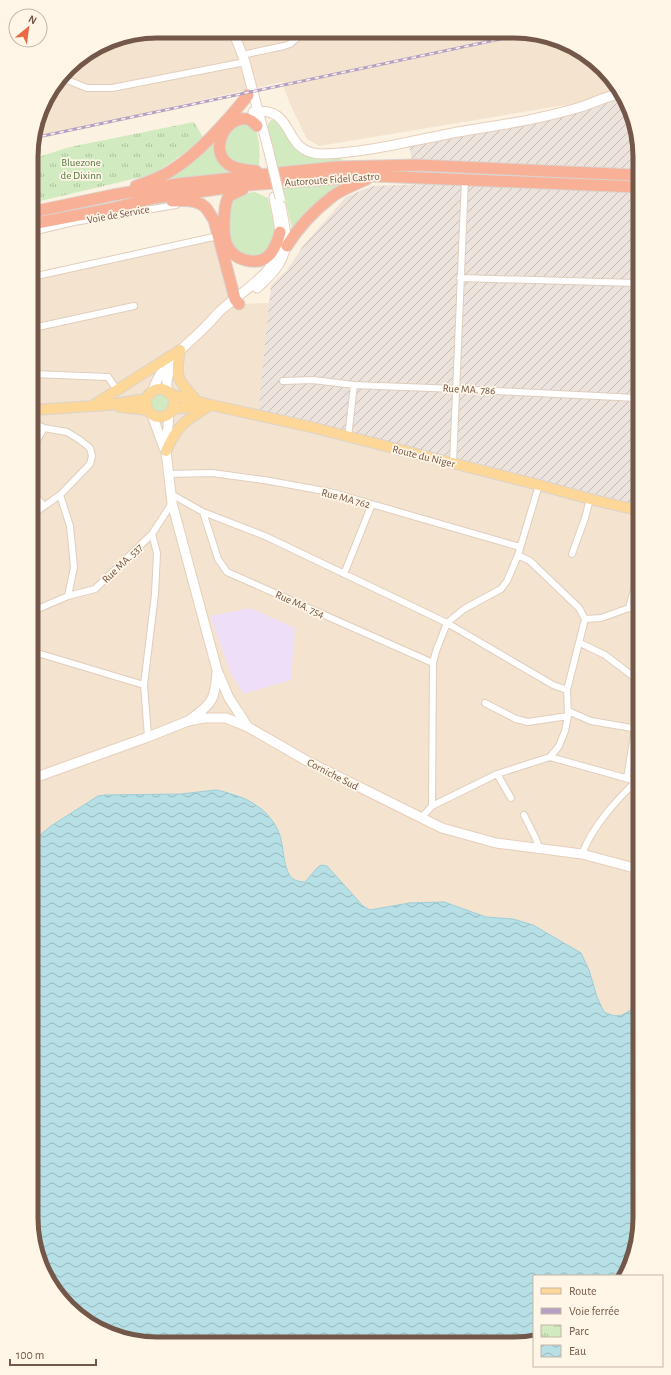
<svg xmlns="http://www.w3.org/2000/svg" width="671" height="1375" viewBox="0 0 671 1375" font-family="'Alegreya Sans',sans-serif">
	<defs>
		<pattern id="industrial-furrows" width="10" height="10" patternUnits="userSpaceOnUse"><rect width="10" height="10" fill="#ebe3dc"/><path d="M-1 1l2-2M0 10L10 0M9 11l2-2" fill="none" stroke="#c3bbb4"/></pattern>
		<pattern id="park-tufts" width="24" height="20" patternUnits="userSpaceOnUse"><rect width="24" height="20" fill="#d1eac0"/><path d="M3 7l-1-3M5 7V3M7 7l1-3M15 17l-1-3M17 17v-4M19 17l1-3" fill="none" stroke="#aec09e"/></pattern>
		<pattern id="water-waves" width="16" height="10" patternUnits="userSpaceOnUse"><rect width="16" height="10" fill="#b6dfe6"/><path d="M0 5q4-4 8 0t8 0" fill="none" stroke="#98b8bc"/></pattern>
	</defs>
	<rect width="100%" height="100%" fill="#fcf2e1"/>
	<path fill="#f4e3cf" d="M157 31 538 33 597 62 619 87 621 91 590 101 319 146 307 139 290 104 282 82 33 138 44 101 74 62 109 41Z
		M213 240 228 283 239 304 270 303 258 415 637 509 639 1004 624 1015 614 1017 604 1012 597 997 589 970 581 953 560 942 500 917H486L444 902 409 903 370 910 364 906 346 888 317 868 305 882 294 880 288 873 280 833 257 805 234 793 216 790 181 794 105 795 98 796 51 826 34 840 32 279Z"/>
	<path fill="url(#industrial-furrows)" d="M624 98 636 124V171L412 160 409 145 568 116 594 106Z
		M453 183 636 189 637 510 258 415 271 285 287 270 303 246 346 197 372 186Z"/>
	<path fill="#efdef8" d="M250 608 295 628 291 680 244 694 231 674 210 616Z"/>
	<path fill="#d1eac0" d="M271 120C285 119 291 148 304 155 314 160 330 157 341 158L343 160 339 164 278 168 267 126Z
		M248 123C261 130 260 153 259 166 244 167 237 167 224 157L223 142 232 129 240 124Z
		M224 129 217 148 240 171 152 184Z
		M356 182 293 232 282 188Z
		M255 192 268 198 277 238 265 256 243 257 229 240 228 208 233 198 240 194Z
		M148 403a12 12 0 1 1 24 0a12 12 0 1 1-24 0Z"/>
	<path fill="url(#park-tufts)" d="M194 122 203 137 183 154 154 174 32 203V159L70 147Z"/>
	<path fill="url(#water-waves)" stroke="#9cced8" d="M216 790C242 795 268 806 279 833 284 844 283 872 293 879 296 881 302 882 305 882L317 868 321 865 327 866 363 906 370 910 409 903 444 902 486 917 513 919 533 925 581 953 589 970 597 997 604 1012C621 1020 624 1014 639 1004L640 1226 630 1266 624 1276H534V1340L133 1342 74 1313 52 1288 35 1251 34 840 51 826 98 796 105 795 181 794Z"/>
	<g fill="none" stroke-linecap="round" stroke-linejoin="round">
		<defs>
			<path id="street" d="M242 55 284 46 290 44 304 32
				M62 78 87 88H112L245 62
				M32 232 74 222 176 205
				M32 277 218 236
				M460 278 636 283
				M33 328 134 306
				M33 374 108 377 117 390
				M283 381 313 380 354 385
				M33 423 44 428 33 447
				M348 437 354 385 456 389 637 398
				M453 464 465 179
				M168 474 212 473 264 480 330 492 520 547
				M33 493 44 506
				M171 494 203 512 265 536 422 611 447 623 553 685 567 690
				M60 495 70 526 74 567 68 596
				M203 512 218 559 227 572 433 663
				M33 514 60 495 90 464 92 456 90 448 80 440 67 432 44 428
				M572 554 585 518 590 499
				M344 574 372 504
				M629 608 637 578
				M33 611 68 596 95 589 152 534 172 503
				M585 619 601 618 629 608 637 609
				M580 643 605 655 638 680
				M34 652 144 685
				M485 703 516 719 528 722 568 716
				M568 711 591 721 638 729
				M148 737 144 685 155 594 157 553 152 534
				M550 757 636 781
				M497 774 511 798
				M627 778 635 729
				M432 806 433 663 436 651 447 623 464 609 501 589 507 581 518 555 539 485
				M524 815 536 839 540 850
				M421 818 432 806 497 774 550 757 559 746 565 731 568 716 567 690 585 619 579 608 530 561 518 555
				M582 854C593 825 616 801 638 779"/>
			<path id="secondary" d="M233 31 245 62 269 152
				M388 32 396 35 412 33
				M253 112C298 105 280 154 322 154 364 153 406 142 448 134 477 128 508 125 537 118 552 115 567 111 581 107 595 102 608 96 622 93
				M257 288C290 259 289 246 281 206
				M153 390C163 360 186 347 207 325 211 321 215 316 219 312 236 296 272 275 278 252 283 234 277 215 274 197
				M167 391V381L171 361
				M169 414 166 451 172 503 217 670 229 698 248 727
				M152 415 164 448
				M191 719C213 703 215 699 217 672
				M34 778 148 737 188 721 204 718H226L248 727 307 761 442 828 496 843 582 854 638 869"/>
			<path id="primary" d="M180 350C175 378 177 379 196 400
				M146 403a14 14 0 1 1 28 0a14 14 0 1 1-28 0Z
				M170 394 211 405 311 427 539 485 590 499 637 510
				M92 406 180 350
				M120 407 148 410
				M172 409 207 405
				M33 410 108 405 146 399
				M166 451C179 423 185 421 211 405"/>
			<path id="highway" d="M256 171C247 170 236 170 228 164 208 149 227 115 247 119 251 120 254 123 257 126
				M136 186C148 182 161 178 172 170 198 154 229 119 248 95
				M243 189 229 196C224 204 225 212 224 220 224 229 223 239 228 247 232 254 237 258 245 260 267 266 275 251 280 232
				M172 201C182 200 197 199 205 207 208 210 211 216 214 220L235 299 239 304
				M32 212 113 195 178 184 278 173 337 167 416 165 636 175
				M32 224 110 209 154 198 247 185 375 176 636 187
				M287 246C299 226 315 210 333 196 343 189 356 184 367 179"/>
		</defs>
		<use href="#street" stroke="#e0cebd" stroke-width="8"/>
		<use href="#secondary" stroke="#e6cfbb" stroke-width="11"/>
		<use href="#primary" stroke="#dbd3cf" stroke-width="12"/>
		<use href="#highway" stroke="#dbd3cf" stroke-width="13"/>
		<use href="#street" stroke="#fff" stroke-width="6"/>
		<use href="#secondary" stroke="#fff" stroke-width="9"/>
		<use href="#primary" stroke="#fcd798" stroke-width="10"/>
		<use href="#highway" stroke="#f8b097" stroke-width="11"/>
		<defs>
			<path id="rail" d="M33 138 529 33"/>
		</defs>
		<use href="#rail" stroke="#b4a0c5" stroke-width="3"/>
		<use href="#rail" stroke="#fff6e7" stroke-width="1.5" stroke-dasharray="4.5" stroke-linecap="butt"/>
		<defs>
			<path id="secondary-bridge" d="M269 152 280 198"/>
		</defs>
		<use href="#secondary-bridge" stroke="#e6cfbb" stroke-width="11" stroke-linecap="butt"/>
		<use href="#secondary-bridge" stroke="#fff" stroke-width="9"/>
	</g>
	<g text-anchor="middle" stroke-width="3.5" stroke-linejoin="round" paint-order="stroke">
		<g font-size="11" fill="#517940" stroke="#fff6e7">
			<text x="81" y="166">Bluezone<tspan x="81" dy="13">de Dixinn</tspan></text>
		</g>
		<g font-size="11" fill="#735748" stroke="#fff6e7">
			<text transform="translate(332 179) rotate(-4)" y="4">Autoroute Fidel Castro</text>
			<text transform="translate(118 214) rotate(-10)" y="4">Voie de Service</text>
			<text transform="translate(469 389) rotate(3)" y="4">Rue MA. 786</text>
			<text transform="translate(424 456) rotate(14)" y="4">Route du Niger</text>
			<text transform="translate(346 498) rotate(15)" y="4">Rue MA 762</text>
			<text transform="translate(122 563) rotate(-44)" y="4">Rue MA. 537</text>
			<text transform="translate(300 604) rotate(24)" y="4">Rue MA. 754</text>
			<text transform="translate(333 774) rotate(27)" y="4">Corniche Sud</text>
		</g>
	</g>
	<path d="M0 0H671V1375H0ZM157 38H514A119 119 0 0 1 633 157V1218A119 119 0 0 1 514 1337H157A119 119 0 0 1 38 1218V157A119 119 0 0 1 157 38Z" fill="#fff6e7" fill-rule="evenodd"/>
	<path fill="none" stroke="#735748" stroke-width="5" d="M157 38H514A119 119 0 0 1 633 157V1218A119 119 0 0 1 514 1337H157A119 119 0 0 1 38 1218V157A119 119 0 0 1 157 38Z"/>
	<rect x="533" y="1275" width="130" height="92" fill="#fff6e7" stroke="#c7b6a7"/>
	<rect x="541" y="1288" width="20" height="6" fill="#fcd798" stroke="#c7b6a7"/>
	<text x="569" y="1295" font-size="12" fill="#735748">Route</text>
	<rect x="541" y="1308" width="20" height="6" fill="#b4a0c5" stroke="#c7b6a7"/>
	<text x="569" y="1315" font-size="12" fill="#735748">Voie ferrée</text>
	<rect x="541" y="1325" width="20" height="12" fill="url(#park-tufts)" stroke="#c7b6a7"/>
	<text x="569" y="1335" font-size="12" fill="#735748">Parc</text>
	<rect x="541" y="1345" width="20" height="12" fill="url(#water-waves)" stroke="#c7b6a7"/>
	<text x="569" y="1355" font-size="12" fill="#735748">Eau</text>
	<g transform="translate(28 28) rotate(29)"><circle r="19" fill="#fff6e7" stroke="#c7b6a7"/>
	<path d="M0-3L7 15L0 10L-7 15Z" fill="#e86944"/>
	<text y="-6" font-size="11" font-weight="bold" text-anchor="middle" fill="#735748">N</text>
	</g>
	<path d="M10 1359v6h86v-6" fill="none" stroke="#735748" stroke-width="2"/>
	<text x="16" y="1359" font-size="12" fill="#735748" stroke="#fff6e7" stroke-width="3" paint-order="stroke">100 m</text>
</svg>
